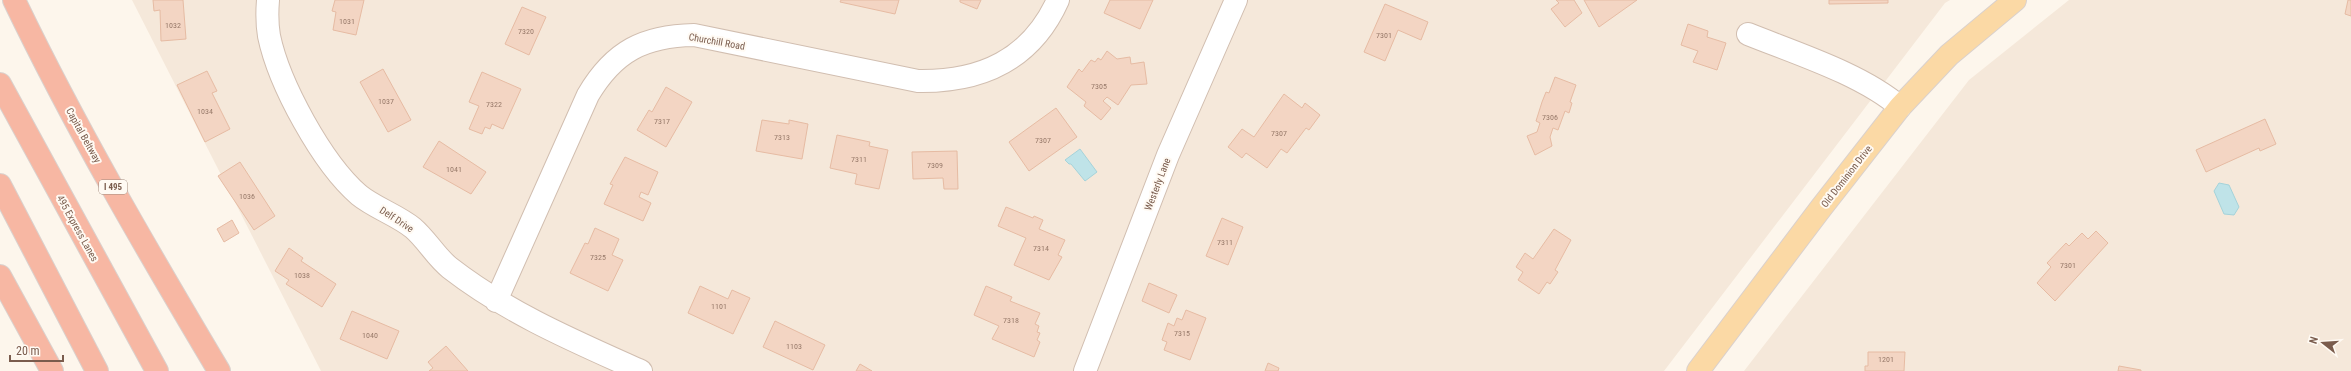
<svg xmlns="http://www.w3.org/2000/svg" width="2351" height="371" viewBox="0 0 2351 371" font-family="'Roboto Condensed',sans-serif">
	<rect width="100%" height="100%" fill="#fdf6ec"/>
	<path fill="#f5e8da" d="M132 0H1950L1945 3 1664 371H321Z
		M2069 0H2351V371H1744L1969 80Z"/>
	<path fill="#bfe3e8" stroke="#a5d3da" d="M1080 149 1097 172 1085 181 1071 164H1069L1065 160Z
		M2219 183 2229 185 2239 207 2234 215 2224 214 2214 191Z"/>
	<path fill="#f3d5c3" stroke="#e6bba3" d="M153 0H183L186 39 161 41 160 10 154 11Z
		M335 0H364L356 35 333 30 336 12 332 11Z
		M841 0H899L895 14 840 2Z
		M960 0H981L977 9 960 2Z
		M1110 0H1153L1140 29 1104 13Z
		M1556 0H1574L1582 13 1565 27 1551 9 1559 3Z
		M1584 0H1637L1599 27Z
		M1829 0H1888V3L1829 4Z
		M2348 0H2351V16L2345 14Z
		M1385 4 1428 22 1421 40 1398 30 1385 61 1364 52Z
		M522 7 546 17 529 55 505 44Z
		M1688 24 1708 31 1707 37 1726 43 1717 70 1693 62 1698 51 1681 45Z
		M1107 51 1117 59 1130 57 1131 64 1144 62 1147 84 1131 85 1118 105 1107 97 1103 101 1111 108 1101 120 1084 106 1086 102 1067 87 1079 69 1082 72 1091 60 1095 62 1098 58 1101 60Z
		M383 69 411 120 388 132 360 82Z
		M207 71 217 91 212 93 230 129 205 142 177 85Z
		M482 72 521 89 503 129 492 124 490 129 485 127 482 134 469 129 479 106 469 102Z
		M1555 77 1576 85 1570 102 1572 103 1569 113 1565 111 1558 130 1553 128 1550 137 1552 146 1535 155 1527 136 1537 132 1540 123 1536 121 1542 102 1546 92 1549 93Z
		M666 87 692 102 666 147 637 130 649 110 652 112Z
		M1284 94 1302 108 1305 103 1320 115 1309 130 1306 128 1287 153 1281 149 1267 168 1246 153 1242 158 1228 147 1242 129 1254 137Z
		M1056 108 1077 137 1029 171 1009 142Z
		M2265 119 2276 144 2260 151 2259 148 2206 172 2196 150Z
		M762 120 789 124V120L808 124 802 159 756 151Z
		M837 135 870 142 869 146 888 150 879 189 855 184 857 174 830 168Z
		M439 141 486 172 471 194 423 167Z
		M957 151 958 189H944L943 178 913 179 912 152Z
		M625 157 658 172 648 195 641 192 639 197 651 203 643 221 604 204 613 185 610 184Z
		M240 162 275 216 254 230 218 176Z
		M1006 207 1033 218 1034 216 1043 220 1039 229 1065 240 1058 255 1062 257 1049 280 1014 265 1026 238 998 226Z
		M1222 218 1243 227 1228 265 1206 256Z
		M232 220 239 233 224 242 217 229Z
		M595 228 619 239 612 255 623 260 608 291 570 273 585 243 588 244Z
		M1554 229 1571 240 1555 270 1558 272 1550 284 1547 282 1539 294 1518 280 1523 272 1516 267 1525 253 1533 259Z
		M2096 231 2108 243 2055 301 2037 283 2051 267 2047 263 2066 243 2069 246 2082 233 2088 239Z
		M289 248 303 258 301 261 336 284 322 307 286 284 289 280 275 271Z
		M1149 283 1177 295 1169 313 1142 301Z
		M700 286 728 299 732 290 750 298 733 334 688 313Z
		M986 286 1012 297 1010 301 1040 313 1035 324 1039 326 1037 332 1040 333 1037 340 1040 342 1034 357 992 339 999 326 974 315Z
		M1186 310 1206 318 1190 360 1164 350 1167 342 1162 340 1168 323 1174 326 1177 318 1182 320Z
		M352 311 399 331 387 359 340 339Z
		M775 321 825 345 813 370 763 347Z
		M446 346 468 371H429L433 368 428 362Z
		M1868 352H1905L1904 371H1865V366H1868Z
		M1268 363 1279 368 1278 371H1265Z
		M860 364 872 371H856Z
		M2119 366 2141 370V371H2118Z"/>
	<g fill="none" stroke-linecap="round" stroke-linejoin="round">
		<defs>
			<path id="minor" d="M268 0C267 12 267 24 269 36 279 84 322 163 359 195 375 208 397 215 413 228 427 240 436 257 450 268 508 313 574 341 641 371
				M1748 34C1795 53 1862 74 1900 107
				M496 301 588 95C614 51 644 36 694 35L918 81C981 82 1031 60 1058 0
				M1085 371 1168 155 1236 0"/>
			<path id="major" d="M1698 371 1821 208 1900 107 1949 55 2015 0"/>
			<path id="highway" d="M14 0C75 127 147 250 219 371
				M0 84 157 371
				M0 185 97 371
				M0 276 52 371"/>
		</defs>
		<use href="#minor" stroke="#d1beb0" stroke-width="24"/>
		<use href="#major" stroke="#dad1cd" stroke-width="24"/>
		<use href="#highway" stroke="#dad1cd" stroke-width="24"/>
		<use href="#minor" stroke="#fff" stroke-width="22"/>
		<use href="#major" stroke="#fbd9a5" stroke-width="22"/>
		<use href="#highway" stroke="#f7b7a3" stroke-width="22"/>
	</g>
	<g text-anchor="middle" stroke-width="4" stroke-linejoin="round" paint-order="stroke">
		<g font-size="8" fill="#987a6a">
			<text x="347" y="24">1031</text>
			<text x="173" y="28">1032</text>
			<text x="526" y="34">7320</text>
			<text x="1384" y="38">7301</text>
			<text x="1099" y="89">7305</text>
			<text x="386" y="104">1037</text>
			<text x="494" y="107">7322</text>
			<text x="205" y="114">1034</text>
			<text x="1550" y="120">7306</text>
			<text x="662" y="124">7317</text>
			<text x="1279" y="136">7307</text>
			<text x="782" y="140">7313</text>
			<text x="1043" y="143">7307</text>
			<text x="859" y="162">7311</text>
			<text x="935" y="168">7309</text>
			<text x="454" y="172">1041</text>
			<text x="247" y="199">1036</text>
			<text x="1225" y="245">7311</text>
			<text x="1041" y="251">7314</text>
			<text x="598" y="260">7325</text>
			<text x="2068" y="268">7301</text>
			<text x="302" y="278">1038</text>
			<text x="719" y="309">1101</text>
			<text x="1011" y="323">7318</text>
			<text x="1182" y="336">7315</text>
			<text x="370" y="338">1040</text>
			<text x="794" y="349">1103</text>
			<text x="1886" y="362">1201</text>
		</g>
		<rect fill="#fffaf3" stroke="#a28b7f" stroke-width="1" x="99" y="180" width="28" height="14" rx="3"/>
		<g font-size="9" font-weight="bold" fill="#7a5c4d">
			<text x="113" y="190">I 495</text>
		</g>
		<g font-size="10" fill="#7a5c4d" stroke="#fffaf3">
			<text transform="translate(717 41) rotate(10)" y="4">Churchill Road</text>
			<text transform="translate(84 135) rotate(61)" y="4">Capital Beltway</text>
			<text transform="translate(1846 176) rotate(-52)" y="4">Old Dominion Drive</text>
			<text transform="translate(1157 184) rotate(-69)" y="4">Westerly Lane</text>
			<text transform="translate(397 219) rotate(33)" y="4">Delf Drive</text>
			<text transform="translate(78 228) rotate(61)" y="4">495 Express Lanes</text>
		</g>
	</g>
	<g transform="translate(2323 343) rotate(287)" stroke="#fffaf3" stroke-width="3" paint-order="stroke">
	<path d="M0-3L7 15L0 10L-7 15Z" fill="#7a5c4d"/>
	<text y="-6" font-size="11" font-weight="bold" text-anchor="middle" fill="#7a5c4d">N</text>
	</g>
	<path d="M10 355v6h53v-6" fill="none" stroke="#7a5c4d" stroke-width="2"/>
	<text x="16" y="355" font-size="12" fill="#7a5c4d" stroke="#fffaf3" stroke-width="3" paint-order="stroke">20 m</text>
</svg>
